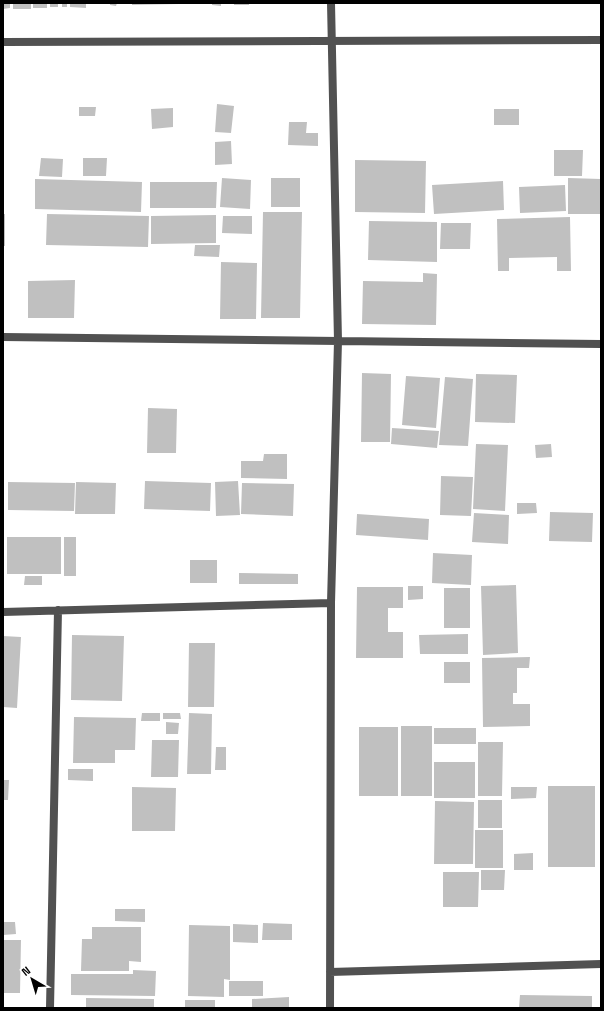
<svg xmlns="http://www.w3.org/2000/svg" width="604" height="1011" viewBox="0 0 604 1011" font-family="'Space Grotesk',sans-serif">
	<rect width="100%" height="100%" fill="#fff"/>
	<path fill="#c0c0c0" d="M3 3H10V8L3 9Z
		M13 3H31V9H13Z
		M33 3H47V8H33Z
		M50 3H58V7H50Z
		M62 3H67V7H62Z
		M70 3H86V8L70 7Z
		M110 3H117L116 6 110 5Z
		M132 3H179V4L132 5Z
		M212 3H221V6L212 5Z
		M234 3H249V5H234Z
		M217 104 234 106 231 133 215 132Z
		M79 107H96L95 116H79Z
		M173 108V127L152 129 151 109Z
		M494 109H519V125H494Z
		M289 122H307L306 133H318V146L288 145Z
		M231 141 232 164 215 165V142Z
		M554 150H583L582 176H554Z
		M41 158 63 159 62 177 39 176Z
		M83 158H107L106 176H83Z
		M355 160 426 161 425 213 355 212Z
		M222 178 251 180 250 209 220 207Z
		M271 178H300V207H271Z
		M568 178 601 179V214H568Z
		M35 179 142 182 141 212 35 209Z
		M503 181 504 210 434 214 432 185Z
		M150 182H217L216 208H150Z
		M565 185 566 211 520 213 519 187Z
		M263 212H302L300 318H261Z
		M3 214H5V246H3Z
		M47 214 149 216 148 247 46 245Z
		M216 215V243L151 244V216Z
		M223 216H252V234L222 233Z
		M570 217 571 271H557V257L509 258V271H498L497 219Z
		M369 221 437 222V262L368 260Z
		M441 223H471L470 249H440Z
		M195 245H220L219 257 194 256Z
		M221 262 257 263 256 319H220Z
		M423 273 437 274 436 325 362 324 363 281 423 282Z
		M75 280 74 318H28V281Z
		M362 373 391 374 390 442H361Z
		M476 374 517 375 515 423 475 422Z
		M406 376 440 378 436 428 402 425Z
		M445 377 473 379 468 446 439 445Z
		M148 408 177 409 176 453H147Z
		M392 428 439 431 437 448 391 444Z
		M476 444 508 445 505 511 473 509Z
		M551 444 552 457 536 458 535 445Z
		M264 454H287V479L241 478V461H263Z
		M441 476 473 477 471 516 440 515Z
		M145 481 211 483 210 511 144 509Z
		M238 481 240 515 216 516 215 482Z
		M8 482 75 483 74 511 8 510Z
		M76 482 116 483 115 514H75Z
		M242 483 294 484 293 516 241 514Z
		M517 503H536L537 513 517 514Z
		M550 512 593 513 592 542 549 541Z
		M474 513 509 515 508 544 472 542Z
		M357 514 429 519 428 540 356 535Z
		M7 537H61V574H7Z
		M64 537H76V576H64Z
		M433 553 472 555 471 585 432 583Z
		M190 560H217V583H190Z
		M239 573 298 574V584H239Z
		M25 576H42V585H24Z
		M516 585 518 653 483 655 481 586Z
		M408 586H423V599L408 600Z
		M357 587H403V608H388V632H403V658H356Z
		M444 588H470V628H444Z
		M468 634V654H420L419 635Z
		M72 635 124 636 122 701 71 700Z
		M3 636 21 637 17 708 3 707Z
		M189 643H215L214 707H188Z
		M530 657 529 668H517V693H513V704H530V726L483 727 482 658Z
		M444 662H470V683H444Z
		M142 713H160V721H141Z
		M163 713H180L181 719H163Z
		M189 713 212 714 211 774H187Z
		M74 717 136 718 135 750H115V763H73Z
		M166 722 179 723 178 734H166Z
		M401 726H432V796H401Z
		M359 727H398V796H359Z
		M434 728H476V744H434Z
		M152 740H179L178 777H151Z
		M478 742H503L502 796H478Z
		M216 747H226V770H215Z
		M434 762H475V798H434Z
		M68 769H93V781L68 780Z
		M3 780H9L8 800H3Z
		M548 786H595V867H548Z
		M132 787 176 788 175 831H132Z
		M511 787H537L536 798 511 799Z
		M478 800H502V828H478Z
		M435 801 474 802 473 864H434Z
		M475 830H503V868H475Z
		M533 853V870H514V854Z
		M481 870H505L504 890H481Z
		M443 872H479L478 907H443Z
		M115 909H145V922L115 921Z
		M3 922H15L16 934 3 935Z
		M263 923 292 924V940H262Z
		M233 924 258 925V943L233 942Z
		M189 925 230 926V980L224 979V997L188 996Z
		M92 927H141V962L129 961V971H81L82 939H92Z
		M3 940H21L20 993H3Z
		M133 970 156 971 155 996 71 995V974H133Z
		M229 981H263V996H229Z
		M520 995 592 996V1008H519Z
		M289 997V1008H252V999Z
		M86 998 154 999V1008H86Z
		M185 1000H215V1008H185Z"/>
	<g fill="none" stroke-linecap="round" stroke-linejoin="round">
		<path stroke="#515151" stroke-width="8" d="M3 337 601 344
			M3 612 331 603
			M330 972 601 964
			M50 1008 58 610
			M330 1008 331 603 338 341 331 3"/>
		<path stroke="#515151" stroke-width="8" d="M3 42 601 40"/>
	</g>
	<rect width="604" height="1011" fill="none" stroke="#000000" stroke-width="8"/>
	<g transform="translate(32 979) rotate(322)" stroke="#ffffff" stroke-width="3" paint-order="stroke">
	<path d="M0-3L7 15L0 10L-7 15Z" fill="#000000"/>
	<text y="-6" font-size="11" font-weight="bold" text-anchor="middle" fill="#000000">N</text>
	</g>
</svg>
